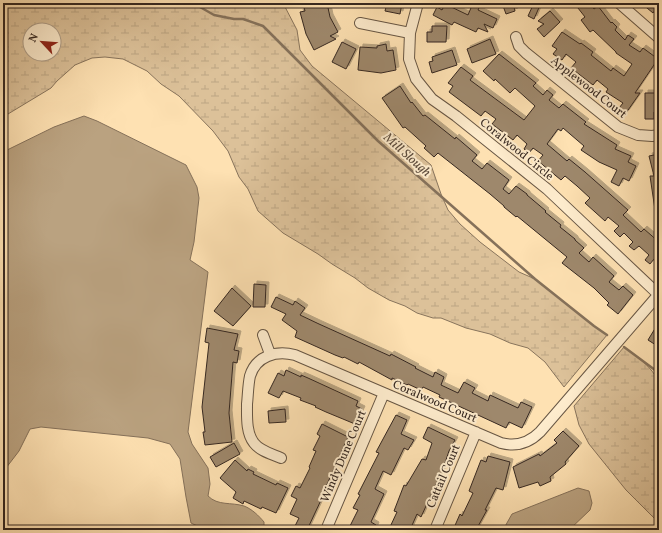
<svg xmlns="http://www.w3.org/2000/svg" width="662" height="533" viewBox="0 0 662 533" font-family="Vollkorn,serif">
	<defs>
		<pattern id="wetland-marsh" width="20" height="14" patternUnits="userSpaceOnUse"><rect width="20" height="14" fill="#dcc199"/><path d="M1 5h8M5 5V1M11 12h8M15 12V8" fill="none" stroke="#bda684"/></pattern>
		<filter id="shadow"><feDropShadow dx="3" dy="-3" stdDeviation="0" flood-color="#0004"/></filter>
	</defs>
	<rect width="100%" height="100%" fill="#fee1b2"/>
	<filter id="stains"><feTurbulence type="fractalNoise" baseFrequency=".005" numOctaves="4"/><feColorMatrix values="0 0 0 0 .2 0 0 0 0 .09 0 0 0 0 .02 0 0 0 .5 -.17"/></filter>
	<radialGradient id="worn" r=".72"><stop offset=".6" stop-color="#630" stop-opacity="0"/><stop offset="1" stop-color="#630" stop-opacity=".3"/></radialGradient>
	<path fill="url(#wetland-marsh)" stroke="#88745c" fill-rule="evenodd" d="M3 3H283L297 30 300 50 312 66 431 165 441 194 448 210 460 224 480 242 519 272 535 279 594 326 607 335 564 387 545 362 528 348 510 343 490 334 466 328 441 318H433L417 313 405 306 389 300 368 288 355 278 332 264 318 254 283 233 258 211 248 189 239 177 228 151 213 131 179 96 161 84 147 71 123 59 105 57 92 58 75 65 57 81 51 88 3 117ZM30 30H54V54H30Z
		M624 347C638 357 651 366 659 382V523L626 490 589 444 579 425 574 406Z"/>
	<path fill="#baa280" stroke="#85715a" d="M84 116 97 121 186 165 197 187 199 198 194 242 190 260 208 272 188 432 192 444 208 468 210 484 208 496C218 506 231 502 244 506 252 509 259 516 264 522V530H206L191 523 186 497 180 459 170 444 148 438 41 427 30 429 19 451 6 468H3V152L54 127Z
		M578 488 589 491 592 503 590 510 569 530H503L512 514Z"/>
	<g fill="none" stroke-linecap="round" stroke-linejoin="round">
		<path stroke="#85715a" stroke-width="2.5" d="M193 3 214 15 234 19H243L263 26 378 141 535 279 594 326 607 335
			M624 347 659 373"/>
	</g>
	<path fill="#9e886c" stroke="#352720" filter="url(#shadow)" d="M303 3H327L330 17 338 32 330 36 336 39 314 50 306 34 300 12 305 11Z
		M387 3H402L400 14 385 11Z
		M473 3H481L478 10 497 19 493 28 484 24 488 32 478 28 476 32 454 22 452 25 433 15 437 7 442 10 445 4 468 15Z
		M502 3H513L515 11 506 14Z
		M534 3H541L534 19 528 16Z
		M574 3H589L594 9 598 6 611 23 612 22 617 27 615 30 625 40 628 35 634 39 629 45 640 52 643 48 658 59 635 93H640L626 113 619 108 623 103 606 92 608 89 597 80 593 85 571 68 576 62 566 54 562 60 553 54 557 49 552 46 562 32 580 44 581 43 593 52 591 55 611 71 613 68 624 76 632 64 616 53V52L593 30 590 32 581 20 585 17Z
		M641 3H659V5L653 13Z
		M550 11 560 22 544 37 537 29 544 24 538 21Z
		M432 26H447L446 42H427V32H432Z
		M490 39 496 54 472 63 467 49Z
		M342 42 356 49 346 69 332 62Z
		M386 44 387 51 393 50 396 70 381 73 358 70 360 47 377 48V46Z
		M452 50 457 65 432 73 429 62 433 61 432 57Z
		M499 54 536 83 533 86 543 95 547 90 553 95 549 100 559 108 563 104 586 122 584 124 617 145 615 149 631 156 628 162 636 166 629 181 623 178 619 186 611 182 617 170 599 162 581 150 584 146 563 128 561 131 558 129 547 144 567 161 569 159 585 172 628 210 623 215 641 232 644 229 659 242V263L654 259 650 264 645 260 649 255 639 246 634 250 629 246 633 242 624 233 620 237 614 231 619 226 608 217 605 221 585 203 590 198 577 186 565 176 561 180 538 161 543 155 533 148 529 153 524 149 527 144 517 135 513 140 492 124 496 119 485 111 481 116 449 92 453 86 448 83 461 67 473 76 470 80 524 120 535 106 515 88 510 93 495 79 494 81 483 71Z
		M400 86 411 103 412 102 423 116 425 115 455 139 456 137 477 155 472 161 482 169 487 163 509 180 503 189 509 194 516 186 527 194V195L546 211 545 212 561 225 560 227 575 239V240L584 248 579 253 589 262 593 257 614 276 609 282 619 290 623 286 633 295 618 314 607 305 609 303 594 288 562 263 567 257 517 216 516 217 504 207V206L490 194 438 153 434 157 424 148 426 146 405 127 403 128 382 98Z
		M645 93H659V112H654V119H645Z
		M659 154V210H655L650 176H654L649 156Z
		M254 284 266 285 265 307H253Z
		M232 288 251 306 233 326 214 311Z
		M276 297 293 305 295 301 305 308 300 315 319 324 390 356 391 354 416 367 415 368 433 377 435 372 444 377 441 385 458 393 464 382 475 388 472 393 488 401 490 395 518 408 521 402 532 407 522 428 509 422 506 428 439 397 440 395 423 387 421 390 408 384 407 385 392 378V380L359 362 358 364 344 357 343 358 335 355 295 337 297 331 282 320 286 314 271 307Z
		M659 322V347L648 340Z
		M207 328 238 334 234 350 239 351 237 363 233 362 229 413 232 442 205 445 203 432H205L202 407 209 343 205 342Z
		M286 370 301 377V375L308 378 358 401 356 406 362 409 355 424 326 412 315 407 316 406 300 400 301 398 283 391 279 398 268 393 278 373 284 376Z
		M285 409 286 422 269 423 268 411Z
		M396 415 407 420 401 434 414 440 408 450 404 448 391 475 383 471 375 489 384 494 371 522 376 525 374 530H348L358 510 353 508 360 495 358 494 379 453 376 452Z
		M322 424 348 437 321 498H322L307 530H293L299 518 290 514 297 499 291 496 296 486 300 488 310 468 309 467 316 451 313 450 320 436 317 434Z
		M428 427 455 440 449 451 443 469 421 517 417 514 410 530H398L390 527 397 512 394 511 404 485 406 486 422 459 426 460 432 443 423 438Z
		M563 431 579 446 565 462 566 464 550 477 551 481 540 486 538 482 519 488 513 467 539 454 540 456 557 443 554 440Z
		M234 443 240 454 216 467 210 457Z
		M488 456 510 462 503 490 496 488 485 510H487L476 530H453L460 514 462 516 473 493 469 491 481 460 486 462Z
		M235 460 247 471 248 469 254 472 253 474 276 485 277 483 288 488 276 513 262 507 261 509 244 501 243 504 233 498 236 492 220 478Z"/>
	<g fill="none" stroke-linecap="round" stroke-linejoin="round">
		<defs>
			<path id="minor" d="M418 3 410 33 409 59 416 79 432 99 456 116 547 189 659 295
				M619 3 659 38
				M360 23 410 33
				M516 37 519 46 526 53 618 127 638 135 652 136 659 135
				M263 335 270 354
				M281 458C272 454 260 451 254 443 246 433 247 417 247 404 248 395 248 385 250 376 256 356 276 350 295 355L501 443C516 447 529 443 540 432L659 294
				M326 530 384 393
				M435 530 476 432"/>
		</defs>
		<use href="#minor" stroke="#675644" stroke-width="12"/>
		<use href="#minor" stroke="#feeccd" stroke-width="10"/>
	</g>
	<g text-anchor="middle" stroke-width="4" stroke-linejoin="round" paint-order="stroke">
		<g font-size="12" fill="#352720" stroke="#feeccd">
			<text transform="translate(589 87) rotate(38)" y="4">Applewood Court</text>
			<text transform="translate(517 149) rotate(39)" y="4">Coralwood Circle</text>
			<text transform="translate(435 401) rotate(23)" y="4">Coralwood Court</text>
			<text transform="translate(343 456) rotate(-67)" y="4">Windy Dune Court</text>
			<text transform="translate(443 476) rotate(-67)" y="4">Cattail Court</text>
		</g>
		<g font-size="13" font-style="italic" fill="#5d4c3d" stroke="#feeccd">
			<text transform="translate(408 154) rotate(42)" y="5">Mill Slough</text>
		</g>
	</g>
	<rect width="662" height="533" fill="none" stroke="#fee1b2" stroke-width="16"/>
	<rect x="4" y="4" width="654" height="525" fill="none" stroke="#352720" stroke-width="2"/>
	<rect x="8" y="8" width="646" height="517" fill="none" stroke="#352720"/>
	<g transform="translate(42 42) rotate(296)"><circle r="19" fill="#feeccd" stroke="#ae9d88"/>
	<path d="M0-3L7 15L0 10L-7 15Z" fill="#8f2418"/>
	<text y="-6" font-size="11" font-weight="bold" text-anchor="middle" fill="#352720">N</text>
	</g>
	<rect width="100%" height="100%" filter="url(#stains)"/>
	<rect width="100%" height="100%" fill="url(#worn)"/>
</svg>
